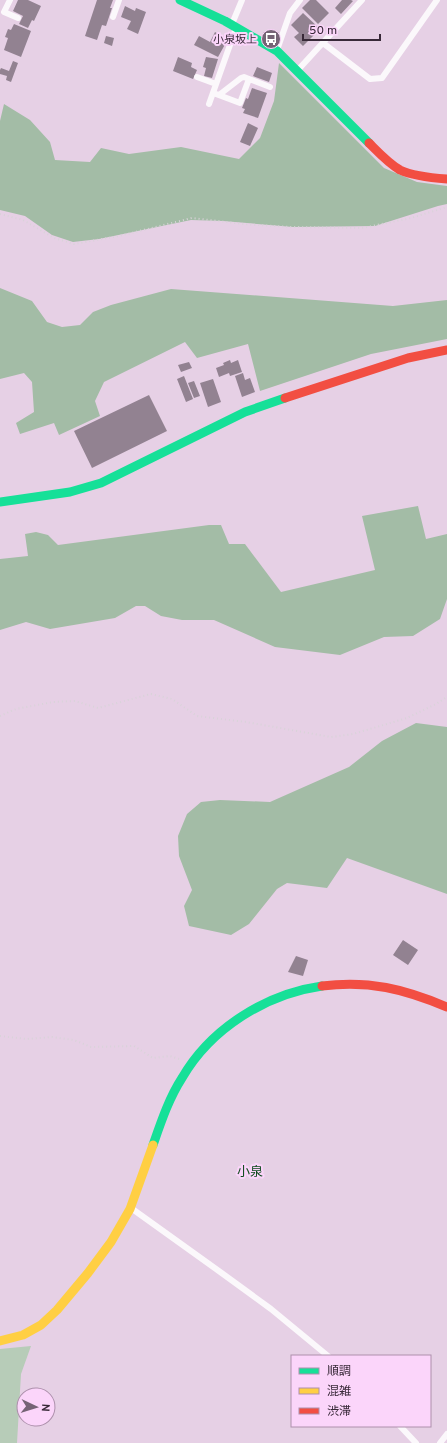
<svg xmlns="http://www.w3.org/2000/svg" width="447" height="1443" viewBox="0 0 447 1443" font-family="Overpass,'Noto Sans JP',sans-serif">
	<rect width="100%" height="100%" fill="#e6d0e5"/>
	<path fill="#b7ccb8" d="M31 1346 21 1374 17 1443H0V1349Z"/>
	<path fill="#a3bca6" d="M279 63 384 168 417 182 447 186V204L438 206 375 226 293 227 223 221 191 220 99 239 73 242 52 235 25 216 0 210V121L4 104 30 120 50 142 55 160 90 162 101 148 129 154 181 147 239 159 260 138 274 101Z
		M0 288 32 301 47 322 62 327 80 325 93 312 111 305 171 289 393 306 447 300V339L371 354 260 391 248 344 197 358 185 342 104 382 95 401 100 416 59 435 54 423 20 434 16 423 34 412 32 382 24 373 0 379Z
		M418 506 426 539 447 534V599L440 619 413 636 384 637 340 655 275 647 214 620H182L161 616 145 606H136L115 618 50 629 26 622 0 630V559L28 556 25 534 36 532 48 535 58 545 209 525H221L229 544H245L281 592 375 570 362 516Z
		M416 723 447 727V894L347 858 327 888 287 883 277 889 249 924 231 935 189 926 184 906 192 890 179 856 178 836 187 814 201 802 220 800 270 802 349 767 382 741Z"/>
	<path fill="#928291" d="M18 0H28L41 6 34 21 32 20 28 28 19 24 23 16 13 11Z
		M97 0H113L110 8H112L106 26 102 25 97 40 85 36Z
		M310 0H316L329 13 318 24 302 8Z
		M342 0H351L353 1 341 14 335 8Z
		M125 6 135 11 136 8 146 12 138 34 127 29 131 21 121 17Z
		M303 13 320 29 303 46 294 37 299 33 291 25Z
		M14 24 31 31 21 57 4 50 8 38 5 37 8 29 11 30Z
		M215 32 228 39 218 57 194 45 199 36 210 42Z
		M106 36 114 38 112 46 104 43Z
		M178 57 192 63 191 67 197 70 193 79 173 71Z
		M206 57 218 59 212 78 204 76 206 68 203 67Z
		M13 61 18 63 11 82 6 80 7 76 0 74V70L1 68 9 71Z
		M257 67 272 73 269 82 253 76Z
		M252 88 267 93 258 118 243 113 245 109 242 108 246 98 248 99Z
		M248 123 258 128 250 146 240 142Z
		M230 360 231 363 238 360 242 372 230 376 229 373 219 377 216 368 224 365 223 363Z
		M189 362 192 368 181 372 178 365Z
		M243 373 245 380 250 378 255 392 242 397 235 376Z
		M184 376 193 399 186 402 177 379Z
		M213 379 221 402 208 407 200 383Z
		M194 381 200 396 194 398 188 383Z
		M149 395 167 431 92 468 74 431Z
		M403 940 418 950 408 965 393 955Z
		M296 956 308 960 303 976 288 972Z"/>
	<g fill="none" stroke-linecap="round" stroke-linejoin="round">
		<path stroke="#d9d3d9" stroke-width="2" stroke-dasharray="1 3" stroke-linecap="butt" d="M0 214 23 220 54 238 74 244 119 236 192 218 244 224 292 227 362 228 411 218 447 207
			M0 716 16 709 53 702 75 701 98 708 151 694 172 699 197 716 246 722 331 737 353 734 407 718 436 704 447 697
			M0 1036 27 1039 52 1037 74 1040 91 1047 134 1046 153 1058 170 1056 179 1059"/>
		<path stroke="#fbf8fb" stroke-width="6" d="M10 0 4 12 18 18
			M113 17 119 0
			M232 24 242 0
			M323 43 370 79 382 78 437 0
			M277 50 290 13 300 0
			M297 71 362 0
			M197 77 216 84
			M216 94 240 103 249 79
			M219 95 241 78 244 77 270 87
			M209 104 236 28
			M131 1208 223 1274 271 1309 328 1356
			M400 1426 416 1443
			M440 1443 447 1434"/>
		<path stroke="#16e098" stroke-width="9" d="M180 0 225 21 277 51 369 143
			M0 502 70 492 101 483 245 412 285 398
			M153 1145C161 1122 169 1098 182 1078 211 1028 266 994 322 986"/>
		<path stroke="#ffcf43" stroke-width="9" d="M0 1341 23 1335 41 1325 57 1310 88 1273 111 1242 130 1209 153 1145"/>
		<path stroke="#f24e42" stroke-width="9" d="M369 143C378 152 388 163 400 170 413 176 433 178 447 179
			M285 398 408 358 447 350
			M322 986C369 980 404 989 447 1007"/>
	</g>
	<defs>
		<symbol id="bus-disc" viewBox="-11 -11 22 22"><circle r="9.5" fill="#756375" stroke="#fbd5fa"/><path d="M-5-6H5V4H4V6H2V4H-2V6H-4V4H-5ZM-3.5-4V0h7V-4ZM-3.5 1.2v1.5H-2V1.2ZM2 1.2v1.5H3.5V1.2Z" fill="#fff"/></symbol>
	</defs>
	<g fill-rule="evenodd">
		<use href="#bus-disc" x="260" y="28" width="22" height="22"/>
	</g>
	<g text-anchor="middle" stroke-width="4" stroke-linejoin="round" paint-order="stroke">
		<g font-size="11" fill="#382938" stroke="#fbd5fa" text-anchor="end">
			<text x="257" y="43">小泉坂上</text>
		</g>
		<g font-size="13" fill="#0e4c1c" stroke="#fbd5fa">
			<text x="250" y="1176">小泉</text>
		</g>
	</g>
	<rect x="291" y="1355" width="140" height="72" fill="#fbd5fa" stroke="#ad90ac"/>
	<rect x="299" y="1368" width="20" height="6" fill="#16e098" stroke="#ad90ac"/>
	<text x="327" y="1375" font-size="12" fill="#382938">順調</text>
	<rect x="299" y="1388" width="20" height="6" fill="#ffcf43" stroke="#ad90ac"/>
	<text x="327" y="1395" font-size="12" fill="#382938">混雑</text>
	<rect x="299" y="1408" width="20" height="6" fill="#f24e42" stroke="#ad90ac"/>
	<text x="327" y="1415" font-size="12" fill="#382938">渋滞</text>
	<g transform="translate(36 1407) rotate(94)"><circle r="19" fill="#fbd5fa" stroke="#ad90ac"/>
	<path d="M0-3L7 15L0 10L-7 15Z" fill="#756375"/>
	<text y="-6" font-size="11" font-weight="bold" text-anchor="middle" fill="#382938">N</text>
	</g>
	<path d="M303 34v6h77v-6" fill="none" stroke="#382938" stroke-width="2"/>
	<text x="309" y="34" font-size="12" fill="#382938" stroke="#fbd5fa" stroke-width="3" paint-order="stroke">50 m</text>
</svg>
